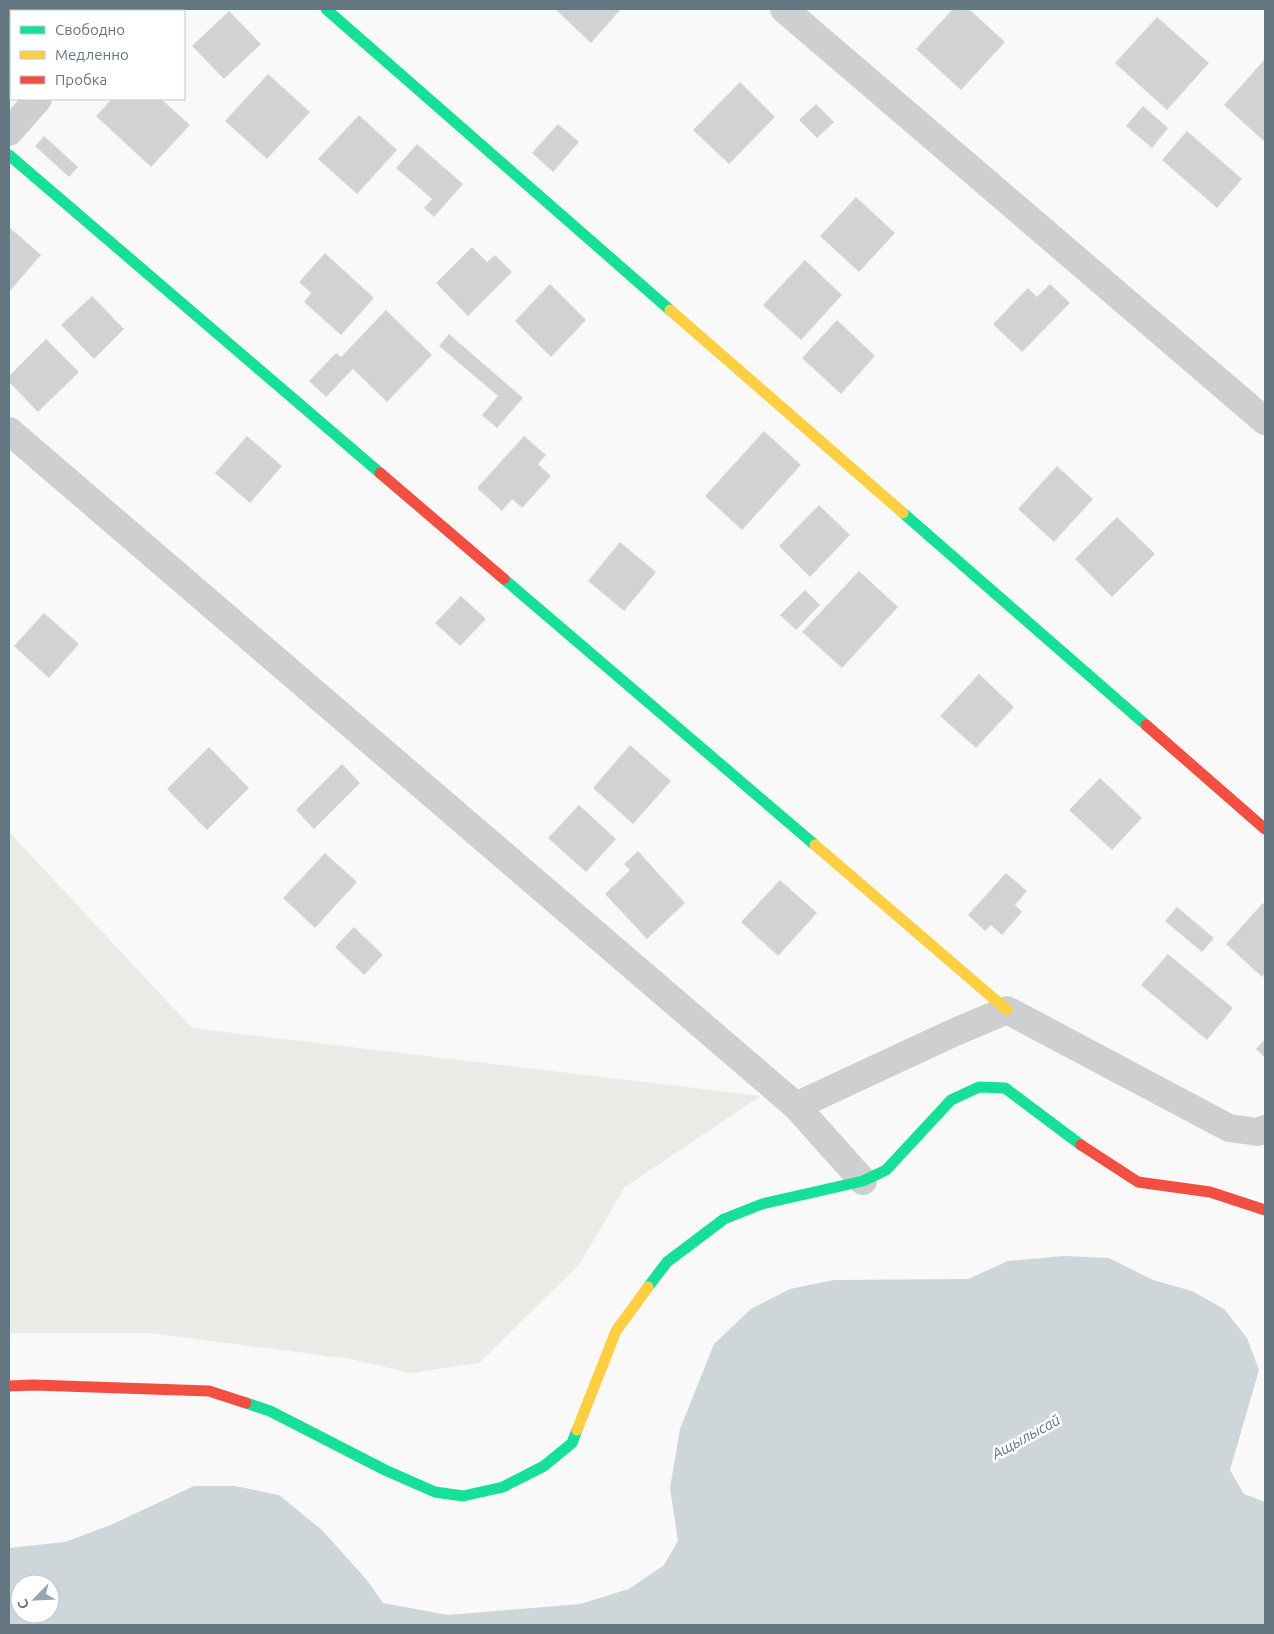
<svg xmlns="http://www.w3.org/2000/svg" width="1274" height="1634" viewBox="0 0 1274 1634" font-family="Ubuntu,sans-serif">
	<rect width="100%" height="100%" fill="#f9f9f9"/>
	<path fill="#e8ebe6" d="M9 832 192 1028 761 1096 625 1187 579 1265 479 1363 410 1373 351 1359 149 1333H9Z"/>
	<path fill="#ced6d9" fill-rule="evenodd" d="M1064 1256 1109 1258 1153 1280 1192 1291 1224 1309 1247 1338 1259 1370 1230 1470 1244 1494 1265 1502V1625H9V1548L65 1542 113 1524 194 1486H235L279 1495 322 1530 366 1579 383 1603 448 1615 580 1604 629 1589 664 1565 678 1541 670 1488 680 1429 714 1344 751 1309 790 1289 834 1280 968 1279 1008 1261ZM20 1584H50V1614H20Z"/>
	<path fill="#d0d2d3" stroke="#e8e8e8" d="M555 9H621L591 43Z
		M953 9H969L1005 42 961 90 916 49Z
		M229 11 261 44 224 79 192 46Z
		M1157 17 1209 63 1167 110 1115 63Z
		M1265 59V142L1224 105Z
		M268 74 310 112 267 159 225 121Z
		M740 82 775 117 729 164 693 130Z
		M112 99H161L190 125 151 167 96 116Z
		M816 104 834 122 817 138 799 120Z
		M1143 106 1168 128 1152 148 1126 126Z
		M359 115 397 150 357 194 318 159Z
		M558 124 579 142 553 172 532 153Z
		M1187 131 1242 179 1217 208 1162 160Z
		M44 136 78 167 69 177 35 146Z
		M417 144 463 184 434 217 424 208 432 199 396 168Z
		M856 197 895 233 859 272 820 236Z
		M9 227 41 255 9 292Z
		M472 247 487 262 495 255 512 272 468 316 436 283Z
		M325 253 374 298 341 335 304 302 311 293 299 282Z
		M805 260 842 295 801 340 763 305Z
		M550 284 586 320 551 357 515 321Z
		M1050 284 1070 303 1022 352 993 324 1028 288 1037 297Z
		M92 296 124 329 94 359 61 325Z
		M386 310 432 355 387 402 353 369 326 397 309 381 336 353 341 357Z
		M837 320 875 356 841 394 802 358Z
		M449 334 523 398 497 428 482 415 498 396 439 346Z
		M46 339 79 372 38 412 9 382V376Z
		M764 431 801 465 742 530 705 496Z
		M247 436 282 466 250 503 215 473Z
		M524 436 546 455 538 464 551 476 522 508 512 499 502 511 477 488Z
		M1057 466 1093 499 1054 542 1018 509Z
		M819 505 850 535 810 577 779 546Z
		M1117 517 1155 554 1112 597 1075 559Z
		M620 542 656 572 624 611 588 581Z
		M859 571 898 607 842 668 802 632Z
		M805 590 820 605 796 630 780 615Z
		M461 596 486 619 460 646 435 623Z
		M44 613 79 644 49 678 14 646Z
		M979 674 1014 707 976 748 940 716Z
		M630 745 671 781 633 824 593 788Z
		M209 747 249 788 207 830 167 789Z
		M342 764 360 783 314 829 296 810Z
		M1100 778 1142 818 1112 850 1069 810Z
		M579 805 616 839 586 872 548 838Z
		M638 851 685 903 647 939 605 894 630 870 624 864Z
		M325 853 357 882 315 928 283 898Z
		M1006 873 1027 891 1015 905 1022 912 1002 935 991 925 985 931 968 915Z
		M780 880 817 913 778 956 741 922Z
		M1263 903 1265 905V973L1262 977 1226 944Z
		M1177 907 1214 938 1202 952 1165 921Z
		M354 927 383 955 364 975 335 947Z
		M1168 954 1233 1008 1207 1040 1141 985Z
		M1265 1039V1058L1256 1049Z"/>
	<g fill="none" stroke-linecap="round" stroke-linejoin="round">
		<path stroke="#cecfd0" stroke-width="28" d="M784 9 1265 421
			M113 11 115 9
			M9 132 38 99
			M9 431 796 1106 863 1181
			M796 1106 955 1032 1007 1010 1229 1128 1258 1132 1265 1129"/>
		<path stroke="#16e098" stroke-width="11" d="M326 9 670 310
			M9 155 380 473
			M903 513 1146 725
			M504 579 815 845
			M648 1287 667 1262 724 1219 762 1204 863 1181 886 1170 951 1100 979 1087 1005 1088 1081 1145
			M246 1403 270 1411 385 1470 435 1492 463 1496 503 1487 544 1466 572 1443 577 1430"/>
		<path stroke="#ffcf43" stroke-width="11" d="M670 310 903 513
			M815 845 1007 1010
			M577 1430 616 1331 648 1287"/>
		<path stroke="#f24e42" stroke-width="11" d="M380 473 504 579
			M1146 725 1265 829
			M1081 1145 1138 1182 1210 1192 1265 1210
			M9 1386 34 1385 209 1391 246 1403"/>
	</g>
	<g text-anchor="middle" stroke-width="5" stroke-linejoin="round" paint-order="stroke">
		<g font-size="15" font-style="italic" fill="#60757c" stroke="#fff">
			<text transform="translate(1026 1437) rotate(-29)" y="5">Ащылысай</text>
		</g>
	</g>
	<rect width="1274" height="1634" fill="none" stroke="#657683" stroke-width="20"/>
	<rect x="10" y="10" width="175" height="90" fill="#ffffff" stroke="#c1c8cd"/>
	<rect x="20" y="26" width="25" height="8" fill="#16e098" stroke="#c1c8cd"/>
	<text x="55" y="35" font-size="15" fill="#657683">Свободно</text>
	<rect x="20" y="51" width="25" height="8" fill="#ffcf43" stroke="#c1c8cd"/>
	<text x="55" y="60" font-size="15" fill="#657683">Медленно</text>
	<rect x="20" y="76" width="25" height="8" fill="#f24e42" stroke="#c1c8cd"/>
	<text x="55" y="85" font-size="15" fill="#657683">Пробка</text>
	<g transform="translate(35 1599) rotate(246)"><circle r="24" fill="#ffffff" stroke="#c1c8cd"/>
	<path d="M0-4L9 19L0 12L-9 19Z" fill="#99a4ac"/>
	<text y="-8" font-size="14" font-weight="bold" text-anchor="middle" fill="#657683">С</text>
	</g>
</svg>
